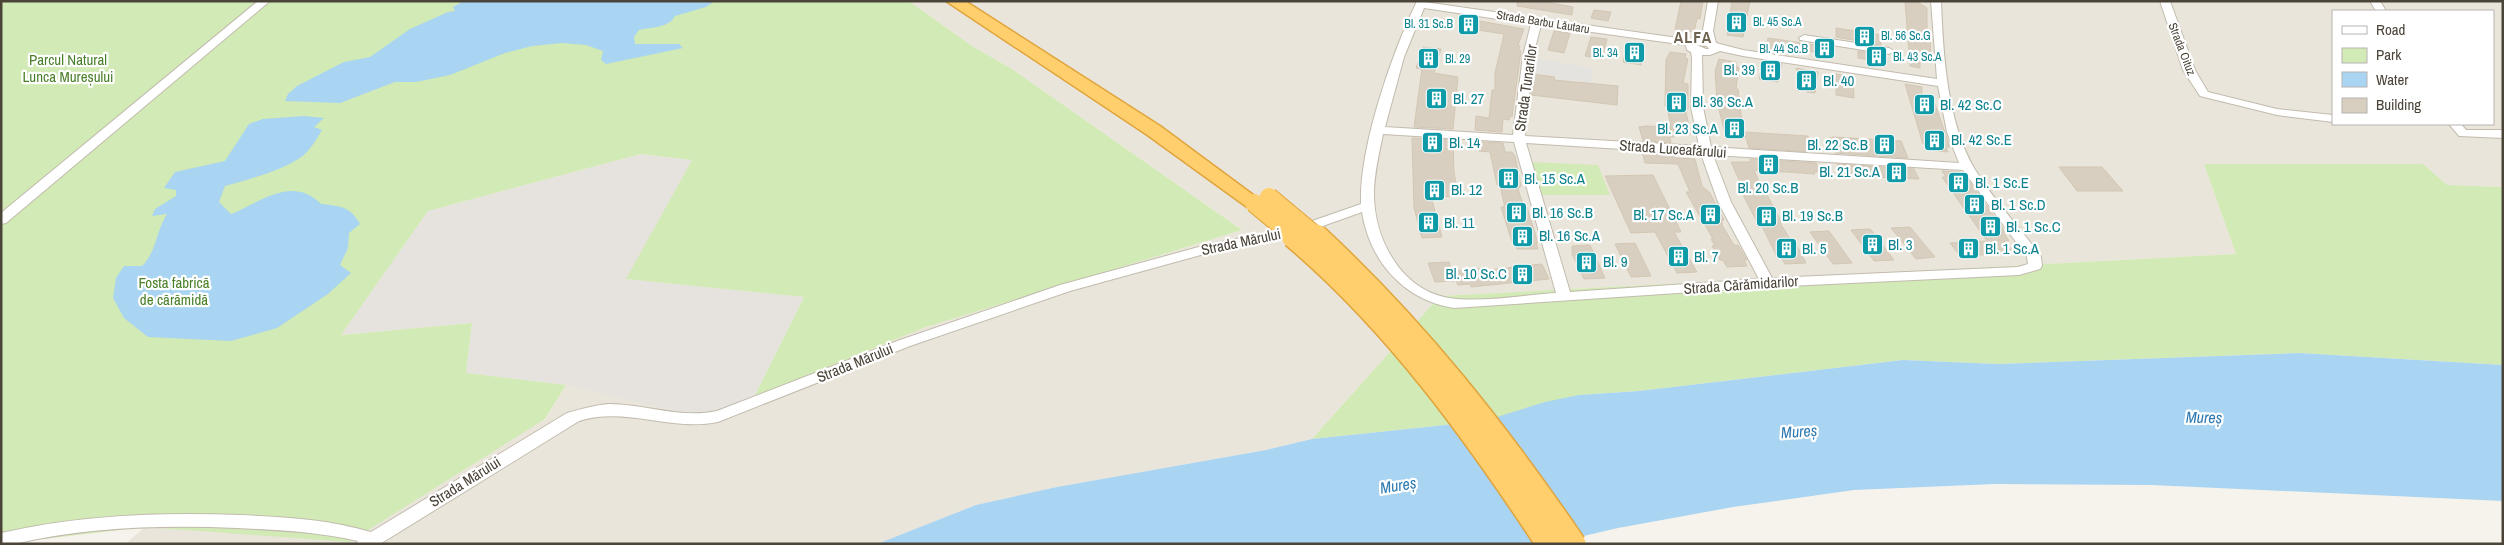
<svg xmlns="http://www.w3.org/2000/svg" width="2504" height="545" viewBox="0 0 2504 545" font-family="'Archivo Narrow',sans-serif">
	<rect width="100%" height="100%" fill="#f6f3ec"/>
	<path fill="#eae5da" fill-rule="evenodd" d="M909 1H2503V187L2447 185 2423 164H2204L2236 254 1440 296 1312 439 1266 450 1057 487 976 505 877 544H125L145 527 545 420 566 385 689 413H714L926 327 1242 230 1012 69 972 46ZM2333 11H2493V124H2333Z"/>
	<path fill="#e6e2dd" d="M641 154 692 160 627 279 804 297 754 397 714 413 689 414 566 385 466 373 472 323 341 335 428 211Z"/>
	<path fill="#d2eab5" d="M1 1H909L972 46 1012 69 1242 230 926 327 754 397 804 297 626 279 692 160 641 154 428 211 341 335 472 323 466 373 566 385 545 419 349 542 145 527 1 544Z
		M1530 162 1598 165 1610 195H1537Z
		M2204 164H2423L2447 185 2503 187V365L2299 353 1998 364 1903 360 1639 391 1579 395 1484 421 1312 439 1440 296 2236 254Z"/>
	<path fill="#e5e3e0" d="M1532 58 1593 68 1592 83 1557 79V76L1530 73Z"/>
	<path fill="#a9d4f2" d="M464 1H715L706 7 675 16C669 28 651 27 639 30L634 37 635 44H679L683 48 606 64 601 60 603 51 586 45 562 43 532 46 505 53 450 75 416 82H395L340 103 285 101 288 94 297 86 344 62 370 57 410 29 448 12 455 11 453 7Z
		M304 116 324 118 314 127 322 130C316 140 309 152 300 158 278 172 249 179 225 186L219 202 231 214C261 202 292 175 321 204 340 206 350 206 360 224L349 233 348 248 340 265 351 273 328 294 277 328 231 341 148 337 124 318 113 298 116 278 124 266H142C157 251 156 231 167 214L152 216 155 209 176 196V190L164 188 175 172 225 161 249 124 263 119Z
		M2299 353 2503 365V501L2152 485 1994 484 1854 490 1733 507 1618 528 1549 544H877L976 505 1057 487 1266 450 1312 439 1484 421 1545 402 1579 395 1639 391 1903 360 1998 364Z"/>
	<path fill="#d8cfc1" stroke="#d3c7b4" d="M1517 1H1540L1573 7 1572 15 1517 6Z
		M1681 1H1703L1700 19 1697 18 1694 32 1675 29Z
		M1732 1H1750L1743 37 1727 35Z
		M1905 1H1916L1927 8V34L1930 35 1931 58H1928V61L1920 60V68L1910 66Z
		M1594 10 1611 12 1608 21 1591 18Z
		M1463 18 1524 29 1518 45 1520 46 1519 50 1521 51 1512 117 1510 116 1509 120 1503 119 1502 132 1475 130 1476 116 1489 118 1492 90H1495V73L1504 34 1458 27Z
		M1436 19 1452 21 1447 30 1432 28Z
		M1836 28 1881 35V45L1836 37Z
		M1554 31 1570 33 1564 53 1548 50Z
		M1591 37 1607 39 1602 59 1585 56Z
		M1768 38 1830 47 1829 54 1785 48 1784 54 1765 51Z
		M1627 42 1644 45 1641 65 1623 62Z
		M1423 47 1441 49 1434 73 1458 77 1453 129 1414 127 1422 69 1416 68Z
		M1858 51 1886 55 1887 63 1858 58Z
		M1670 52 1686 54 1685 58 1688 59 1683 83 1688 84V109L1685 108 1691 134 1672 133 1667 106H1665L1666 60Z
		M1719 59 1736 62V67H1739L1736 89H1738L1744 138 1726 137 1717 102 1715 71Z
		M1763 61 1782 64 1778 82 1759 79Z
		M1796 68 1818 72 1815 93 1807 92Z
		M1533 74 1555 77 1554 80 1618 86 1617 105 1531 95Z
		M1836 74 1853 76 1854 98 1836 95Z
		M1905 84 1922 87V95L1930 96 1931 101H1934L1950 147H1946L1948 152 1928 150 1927 144H1923Z
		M1646 126 1670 127 1674 137H1670L1671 143 1643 141 1639 127Z
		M1744 132 1808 136 1812 152 1749 148Z
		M1834 137 1901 141 1908 158 1835 153 1828 138Z
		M1412 138 1453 140 1454 172 1458 196 1431 197 1442 237 1422 238 1414 208Z
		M1478 142 1503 143 1505 152H1512L1515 156 1521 186 1518 189 1524 207H1527L1538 243H1536L1538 249H1517L1515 242H1512L1501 207H1504V203L1500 185H1497L1490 152 1479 151Z
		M1642 152 1675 154 1676 158 1695 159 1702 186 1710 193 1724 220H1722V225L1734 245H1738L1747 260H1744L1747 266 1727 267 1723 260H1720L1712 246H1715L1711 239H1713L1686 192H1690L1678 164 1645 163Z
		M1750 159 1816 163 1820 172H1814L1815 174 1754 170 1763 191H1765L1782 223H1780L1792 242H1795L1806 263 1785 264 1781 257H1777L1760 222H1757L1741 191H1744L1731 162H1751Z
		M1837 164 1914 169 1919 179 1849 176 1842 174Z
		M2059 167H2102L2123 191H2077Z
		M1942 171 1961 172 1966 177 2006 233H2004L2009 241H2004L2015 253 1960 256 1950 243 1987 241 1942 177H1946Z
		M1653 175 1681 232H1674L1697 272 1677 273 1655 232 1631 233 1605 176Z
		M1910 227 1935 257 1916 259 1891 228Z
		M1870 229 1872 231 1894 260 1874 261 1851 230Z
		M1829 231 1852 263 1833 264 1810 232Z
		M1635 243 1651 276 1631 277 1615 244Z
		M1590 245 1605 278 1584 279 1572 254V246Z
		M1449 262 1452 271 1487 268 1488 270 1542 264 1549 279 1471 287 1470 284 1458 285 1456 281 1435 282 1428 263Z"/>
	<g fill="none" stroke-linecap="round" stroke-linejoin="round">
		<defs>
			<path id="minor" d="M258 1H270L6 223 1 224V213Z
				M1417 1 1692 40 1703 30 1708 1H1718L1713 31 1716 43 1743 50 1937 79 1931 1H1941C1943 54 1947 121 1974 168 1993 200 2020 227 2041 257L2042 266 2040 269 2019 275 1768 287 1454 308C1404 300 1370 262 1362 212L1303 233 1208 253 1070 291 910 346 718 422C671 432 625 406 579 421L380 544H356L358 541C318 532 278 530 237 528 162 525 87 527 14 544H1V533C80 515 159 512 240 515 284 517 328 519 371 532L567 413C581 409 595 405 609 404 646 404 681 419 717 411L900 340 1060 285 1206 245 1295 227 1361 204C1359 147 1392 53 1417 1ZM1424 8 1531 24 1523 56 1513 135 1385 127 1404 57ZM1541 25 1686 45 1687 50 1691 52 1692 58 1691 107 1699 146 1525 136 1533 56ZM1697 45 1707 46 1709 49H1706ZM1720 51 1743 56 1938 86 1947 132 1959 163 1711 147 1703 107 1702 55H1710ZM1383 134 1514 142 1556 293C1524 295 1479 303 1449 298 1401 290 1374 239 1374 194 1374 174 1379 154 1383 134ZM1526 143 1701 154 1718 202 1759 279 1570 292ZM1713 155 1963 170 2027 257 2028 264 2018 267 1772 278 1731 202Z
				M2160 1H2170L2195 70 2208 92 2277 109 2333 115V122L2277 115 2200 96 2183 70Z
				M2370 1H2380L2386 11H2376Z
				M1804 35 1889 48 1894 51 1889 54 1800 40 1799 38Z
				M2449 124H2461L2466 130H2503V138L2459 136Z"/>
			<path id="highway" d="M946 1H965L1160 126 1264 203 1261 207H1247L1146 134Z"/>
		</defs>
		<use href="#minor" stroke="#c2bbae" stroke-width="2"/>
		<use href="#highway" stroke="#e0a43c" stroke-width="3"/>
		<use href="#minor" fill="#fff" fill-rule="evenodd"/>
		<use href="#highway" fill="#ffcf6e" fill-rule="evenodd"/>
		<defs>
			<path id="highway-bridge-far1" d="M1269 197 1317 237
				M1254 203 1295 237"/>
			<path id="highway-bridge" d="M1293 236C1395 322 1475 433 1548 544
				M1316 236C1417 330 1496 430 1574 544"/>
		</defs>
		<use href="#highway-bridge-far1" stroke="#e0a43c" stroke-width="20" stroke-linecap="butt"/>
		<use href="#highway-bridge" stroke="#e0a43c" stroke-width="26" stroke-linecap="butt"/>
		<use href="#highway-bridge-far1" stroke="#ffcf6e" stroke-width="18"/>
		<use href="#highway-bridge" stroke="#ffcf6e" stroke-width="23"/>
	</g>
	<defs>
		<symbol id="building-square" viewBox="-11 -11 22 22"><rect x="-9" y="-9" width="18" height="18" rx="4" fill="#0f9aa8" stroke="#fff"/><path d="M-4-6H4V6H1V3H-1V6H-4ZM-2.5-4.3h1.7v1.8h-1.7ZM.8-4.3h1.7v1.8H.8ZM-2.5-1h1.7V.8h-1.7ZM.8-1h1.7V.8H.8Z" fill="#fff"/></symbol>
	</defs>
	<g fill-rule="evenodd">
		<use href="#building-square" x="1724" y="10" width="25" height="25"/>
		<use href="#building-square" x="1456" y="12" width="25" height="25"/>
		<use href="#building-square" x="1852" y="24" width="25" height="25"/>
		<use href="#building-square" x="1812" y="36" width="25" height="25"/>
		<use href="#building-square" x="1622" y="40" width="25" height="25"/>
		<use href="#building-square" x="1864" y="44" width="25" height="25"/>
		<use href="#building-square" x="1416" y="46" width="25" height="25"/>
		<use href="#building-square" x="1758" y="58" width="25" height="25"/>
		<use href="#building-square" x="1794" y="68" width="25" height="25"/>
		<use href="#building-square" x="1424" y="86" width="25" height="25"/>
		<use href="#building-square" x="1664" y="90" width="25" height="25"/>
		<use href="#building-square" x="1912" y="92" width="25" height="25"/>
		<use href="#building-square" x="1722" y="116" width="25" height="25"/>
		<use href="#building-square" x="1922" y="128" width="25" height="25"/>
		<use href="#building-square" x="1420" y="130" width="25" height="25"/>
		<use href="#building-square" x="1872" y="132" width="25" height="25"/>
		<use href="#building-square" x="1756" y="152" width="25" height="25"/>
		<use href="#building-square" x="1884" y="160" width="25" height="25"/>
		<use href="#building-square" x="1496" y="166" width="25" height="25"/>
		<use href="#building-square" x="1946" y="170" width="25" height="25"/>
		<use href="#building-square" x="1422" y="178" width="25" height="25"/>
		<use href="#building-square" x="1962" y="192" width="25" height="25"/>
		<use href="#building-square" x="1504" y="200" width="25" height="25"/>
		<use href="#building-square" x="1698" y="202" width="25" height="25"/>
		<use href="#building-square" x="1754" y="204" width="25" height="25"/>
		<use href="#building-square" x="1416" y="210" width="25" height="25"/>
		<use href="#building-square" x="1978" y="214" width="25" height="25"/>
		<use href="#building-square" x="1510" y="224" width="25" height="25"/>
		<use href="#building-square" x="1860" y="232" width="25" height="25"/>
		<use href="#building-square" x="1774" y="236" width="25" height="25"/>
		<use href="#building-square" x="1956" y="236" width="25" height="25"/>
		<use href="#building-square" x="1666" y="244" width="25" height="25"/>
		<use href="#building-square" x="1574" y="250" width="25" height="25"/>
		<use href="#building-square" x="1510" y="262" width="25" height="25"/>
	</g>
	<g text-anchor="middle" stroke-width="4.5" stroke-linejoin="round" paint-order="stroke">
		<g font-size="12" fill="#4b4439" stroke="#fff">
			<text transform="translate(1543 22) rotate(9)" y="4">Strada Barbu Lăutaru</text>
			<text transform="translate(2182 49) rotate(69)" y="4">Strada Oituz</text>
		</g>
		<g font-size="12" fill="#0d838f" stroke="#fff" text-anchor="start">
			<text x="1753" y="26">Bl. 45 Sc.A</text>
			<text x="1453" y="28" text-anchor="end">Bl. 31 Sc.B</text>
			<text x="1881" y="40">Bl. 56 Sc.G</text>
			<text x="1808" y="53" text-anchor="end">Bl. 44 Sc.B</text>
			<text x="1618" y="57" text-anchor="end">Bl. 34</text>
			<text x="1893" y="61">Bl. 43 Sc.A</text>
			<text x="1445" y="63">Bl. 29</text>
		</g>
		<g font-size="15" fill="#4a7f2a" stroke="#fff">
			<text x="68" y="65">Parcul Natural<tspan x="68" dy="17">Lunca Mureșului</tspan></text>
			<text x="174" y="288">Fosta fabrică<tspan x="174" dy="17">de cărămidă</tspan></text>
		</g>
		<g font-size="15" fill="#0d838f" stroke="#fff" text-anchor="start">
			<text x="1755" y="75" text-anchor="end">Bl. 39</text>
			<text x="1823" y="86">Bl. 40</text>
			<text x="1453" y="104">Bl. 27</text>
			<text x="1692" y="107">Bl. 36 Sc.A</text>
			<text x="1940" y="110">Bl. 42 Sc.C</text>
			<text x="1718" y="134" text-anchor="end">Bl. 23 Sc.A</text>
			<text x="1951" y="145">Bl. 42 Sc.E</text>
			<text x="1449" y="148">Bl. 14</text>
			<text x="1868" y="150" text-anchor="end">Bl. 22 Sc.B</text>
			<text x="1880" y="177" text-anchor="end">Bl. 21 Sc.A</text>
			<text x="1524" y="184">Bl. 15 Sc.A</text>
			<text x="1975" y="188">Bl. 1 Sc.E</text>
			<text x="1768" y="193" text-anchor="middle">Bl. 20 Sc.B</text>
			<text x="1451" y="195">Bl. 12</text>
			<text x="1991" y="210">Bl. 1 Sc.D</text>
			<text x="1532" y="218">Bl. 16 Sc.B</text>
			<text x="1694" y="220" text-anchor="end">Bl. 17 Sc.A</text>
			<text x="1782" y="221">Bl. 19 Sc.B</text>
			<text x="1444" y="228">Bl. 11</text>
			<text x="2006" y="232">Bl. 1 Sc.C</text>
			<text x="1539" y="241">Bl. 16 Sc.A</text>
			<text x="1888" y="250">Bl. 3</text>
			<text x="1802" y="254">Bl. 5</text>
			<text x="1985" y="254">Bl. 1 Sc.A</text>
			<text x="1694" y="262">Bl. 7</text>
			<text x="1603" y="267">Bl. 9</text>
			<text x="1507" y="279" text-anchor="end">Bl. 10 Sc.C</text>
		</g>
		<g font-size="15" fill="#4b4439" stroke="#fff">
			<text transform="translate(1526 88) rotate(-82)" y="5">Strada Tunarilor</text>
			<text transform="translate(1673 149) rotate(4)" y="5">Strada Luceafărului</text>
			<text transform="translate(1241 242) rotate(-12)" y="5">Strada Mărului</text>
			<text transform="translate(1741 285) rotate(-4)" y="5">Strada Cărămidarilor</text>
			<text transform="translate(855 363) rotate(-22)" y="5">Strada Mărului</text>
			<text transform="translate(465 482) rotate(-32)" y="5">Strada Mărului</text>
		</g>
		<g font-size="16" font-weight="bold" letter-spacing="1" fill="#6e6250" stroke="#fff">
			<text x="1693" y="43">ALFA</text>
		</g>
		<g font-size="16" font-style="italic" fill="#2e7ab2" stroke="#fff">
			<text transform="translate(2204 417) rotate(1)" y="6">Mureș</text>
			<text transform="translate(1799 431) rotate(-4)" y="6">Mureș</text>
			<text transform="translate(1398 485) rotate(-9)" y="6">Mureș</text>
		</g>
	</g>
	<rect width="2504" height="545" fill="none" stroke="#4b4439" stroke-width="5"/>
	<rect x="2332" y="10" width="162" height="115" fill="#ffffff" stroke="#b7b4b0"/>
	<rect x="2342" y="26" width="25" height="8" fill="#ffffff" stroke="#b7b4b0"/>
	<text x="2376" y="35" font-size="15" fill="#4b4439">Road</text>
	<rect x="2342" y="48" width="25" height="15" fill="#d2eab5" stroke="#b7b4b0"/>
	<text x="2376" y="60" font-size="15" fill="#4b4439">Park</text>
	<rect x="2342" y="72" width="25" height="15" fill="#a9d4f2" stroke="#b7b4b0"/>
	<text x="2376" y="85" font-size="15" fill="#4b4439">Water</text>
	<rect x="2342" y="98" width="25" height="15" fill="#d8cfc1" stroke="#b7b4b0"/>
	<text x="2376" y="110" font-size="15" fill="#4b4439">Building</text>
</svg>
